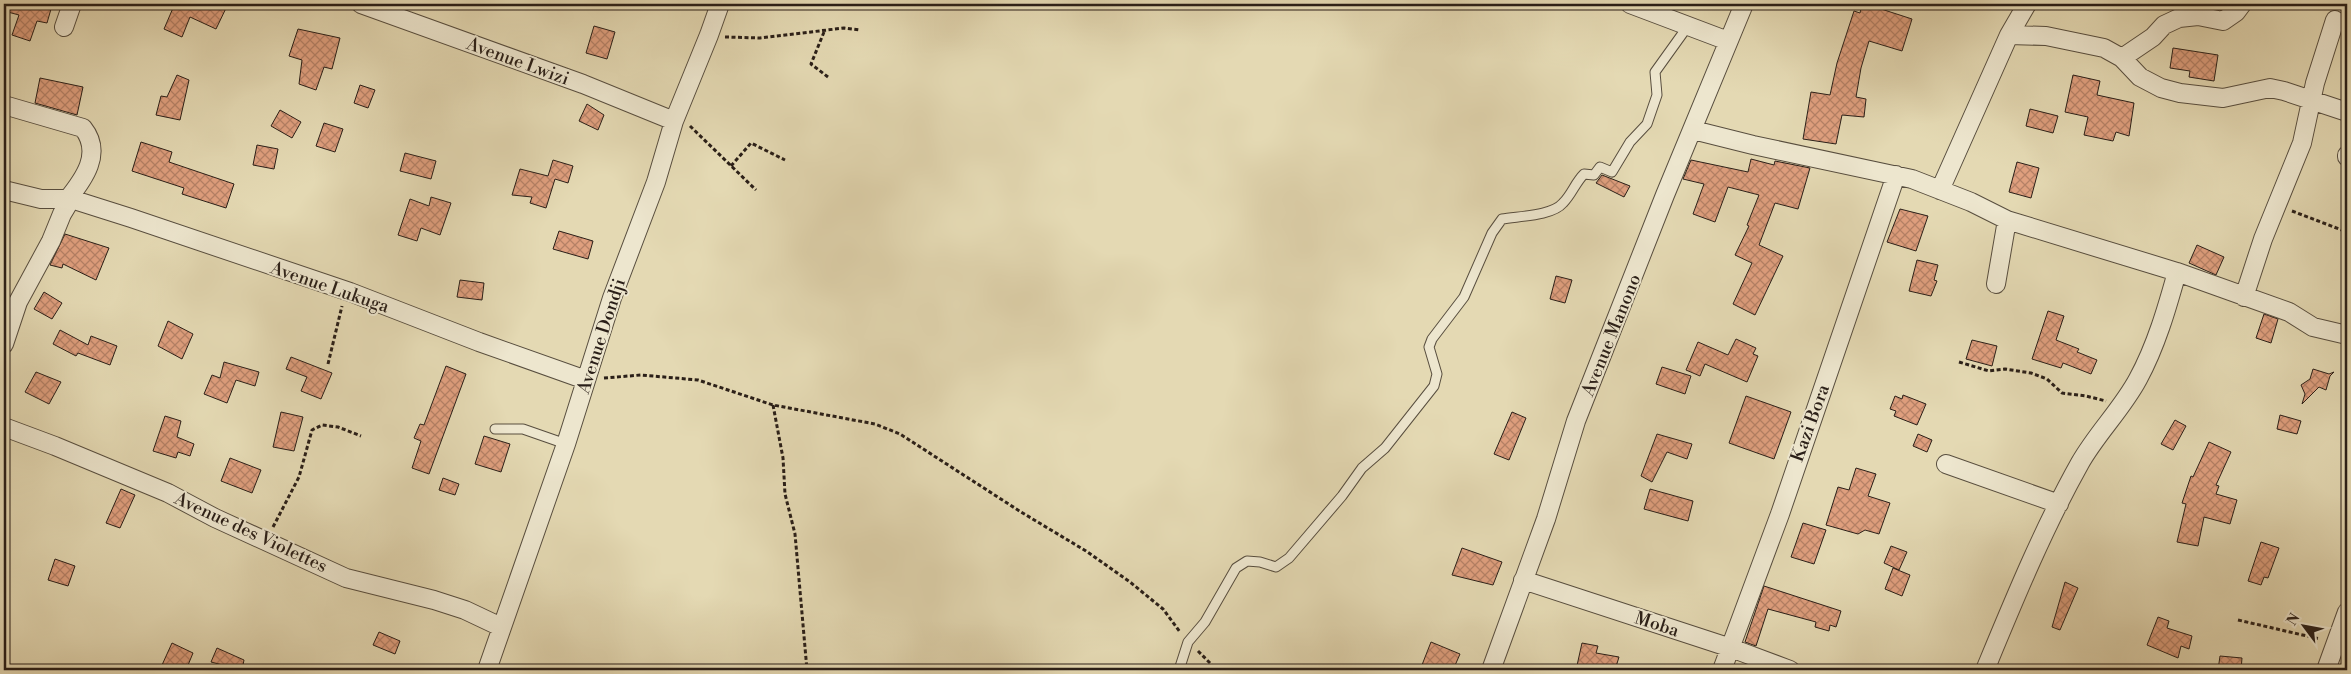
<svg xmlns="http://www.w3.org/2000/svg" width="2351" height="674" viewBox="0 0 2351 674" font-family="'Libre Bodoni',serif">
	<defs>
		<pattern id="building-cross-hatch" width="8" height="8" patternUnits="userSpaceOnUse" patternTransform="scale(1.25)"><rect width="8" height="8" fill="#df9f7e"/><path d="M0 0l8 8M0 8l8-8" fill="none" stroke="#b58166"/></pattern>
	</defs>
	<rect width="100%" height="100%" fill="#e4d9b3"/>
	<filter id="stains"><feTurbulence type="fractalNoise" baseFrequency=".004" numOctaves="4"/><feColorMatrix values="0 0 0 0 .2 0 0 0 0 .09 0 0 0 0 .02 0 0 0 .5 -.17"/></filter>
	<radialGradient id="worn" r=".72"><stop offset=".6" stop-color="#630" stop-opacity="0"/><stop offset="1" stop-color="#630" stop-opacity=".3"/></radialGradient>
	<path fill="url(#building-cross-hatch)" stroke="#2a1f18" d="M4 4H31L51 9 47 23 37 21 30 41 12 35 19 15 4 11Z
		M163 4H228L216 29 190 17 182 37 164 29 173 8Z
		M1862 4H1876L1875 7 1912 19 1902 51 1869 41 1861 68 1856 97 1866 99 1864 117 1842 115 1836 144 1803 139 1811 92 1830 95 1837 63 1854 11 1860 13Z
		M594 26 615 32 607 59 586 53Z
		M298 29 340 38 332 69 324 67 316 90 299 84 302 60 289 56Z
		M2173 48 2218 55 2214 81 2189 77 2190 71 2170 68Z
		M177 75 189 80 180 120 156 115 161 96 167 97Z
		M2073 75 2100 81 2097 95 2134 103 2129 136 2116 132 2113 141 2084 135 2088 117 2065 112Z
		M40 78 83 87 77 115 35 103Z
		M360 85 375 90 368 108 354 103Z
		M587 104 604 115 598 130 579 121Z
		M2030 109 2058 116 2053 133 2026 126Z
		M280 110 301 122 292 138 271 126Z
		M324 123 343 129 335 152 316 146Z
		M141 142 172 152 169 162 234 184 226 208 182 194 184 188 132 171Z
		M257 145 278 149 274 169 253 165Z
		M405 153 436 161 431 179 400 171Z
		M1751 159 1774 165 1775 161 1810 168 1798 209 1775 203 1759 245 1783 256 1755 315 1733 304 1752 263 1735 255 1749 226 1747 225 1759 195 1728 187 1715 222 1693 214 1704 184 1683 179 1691 160 1748 172Z
		M553 160 573 166 568 183 555 179 546 208 530 203 532 197 512 195 520 169 548 176Z
		M2017 162 2039 168 2031 198 2009 192Z
		M1602 175 1630 186 1624 197 1596 183Z
		M431 197 451 203 440 235 421 228 417 241 398 235 410 199 429 206Z
		M1900 209 1928 216 1916 251 1887 242Z
		M559 231 593 241 588 259 553 249Z
		M65 234 109 248 96 280 63 264 62 268 50 265Z
		M2197 245 2224 257 2216 275 2189 263Z
		M1917 260 1938 265 1934 280 1937 281 1931 296 1909 291Z
		M1556 276 1572 280 1565 303 1550 299Z
		M460 280 484 283 482 300 457 297Z
		M44 292 62 303 52 319 34 309Z
		M2048 311 2064 316 2056 340 2079 349 2077 352 2097 360 2091 374 2063 363 2061 368 2032 359Z
		M2264 314 2278 319 2271 343 2256 338Z
		M168 321 193 334 182 359 158 346Z
		M60 330 88 345 91 336 117 346 110 365 78 353 76 356 53 344Z
		M1736 339 1756 348 1753 354 1758 356 1747 382 1705 364 1700 376 1686 370 1698 342 1728 355Z
		M1972 340 1997 346 1992 366 1966 359Z
		M291 357 332 373 321 399 301 391 307 377 286 369Z
		M224 362 259 372 255 386 236 380 227 403 204 394 212 375 220 378Z
		M446 366 466 374 429 474 412 468 421 441 414 438 420 424 424 425Z
		M1662 367 1691 376 1685 394 1656 384Z
		M2313 369 2329 374 2334 372 2330 376 2326 390 2319 387 2302 404 2305 394 2301 385 2310 379Z
		M36 372 61 382 49 404 25 392Z
		M1903 395 1926 404 1917 425 1894 416 1896 411 1890 409 1895 396 1902 399Z
		M1746 396 1791 412 1774 459 1729 443Z
		M281 412 303 417 294 451 273 447Z
		M1512 412 1526 418 1509 460 1494 454Z
		M2280 415 2301 421 2297 434 2277 429Z
		M165 416 181 421 177 437 194 444 190 456 178 452 176 458 153 451Z
		M2175 420 2186 426 2173 450 2161 444Z
		M1657 434 1692 444 1687 459 1667 452 1652 482 1641 476Z
		M1918 434 1932 440 1927 452 1913 446Z
		M484 436 510 444 501 472 475 464Z
		M2209 442 2231 452 2216 485 2219 486 2216 494 2237 500 2230 524 2204 517 2198 546 2177 542 2186 504 2182 503 2191 476 2193 477Z
		M230 458 261 470 252 493 221 481Z
		M1856 468 1876 474 1868 496 1890 503 1879 534 1865 530 1858 534 1826 525 1838 487 1849 490Z
		M443 478 459 484 455 495 439 490Z
		M121 489 135 495 120 528 106 523Z
		M1650 489 1693 501 1688 521 1644 509Z
		M1803 523 1826 530 1814 564 1791 557Z
		M2261 542 2279 548 2268 578 2264 577 2261 585 2248 581Z
		M1891 546 1907 552 1899 570 1884 563Z
		M1462 548 1502 562 1493 585 1452 575Z
		M55 559 75 566 68 586 48 580Z
		M1893 568 1910 575 1902 596 1885 589Z
		M2065 582 2078 588 2060 630 2052 627Z
		M1764 586 1841 611 1836 627 1830 625 1829 631 1815 627 1816 622 1768 609 1756 646 1745 642Z
		M2158 617 2169 621 2167 628 2192 636 2189 649 2181 646 2178 658 2147 645Z
		M379 632 400 641 395 654 373 645Z
		M1431 642 1460 654 1453 670H1420Z
		M172 643 193 653 186 670H174L162 665Z
		M1582 643 1598 646 1596 653 1619 657 1615 670H1576Z
		M217 648 244 660 242 670 211 662Z
		M2220 656 2242 658 2241 670H2218Z"/>
	<g fill="none" stroke-linecap="round" stroke-linejoin="round">
		<defs>
			<path id="lane" d="M495 429H523L566 444
				M1179 670 1188 642 1205 622 1236 568 1247 561 1260 562 1276 567 1289 558 1342 496 1362 468 1385 448 1434 386 1437 374 1429 347 1432 339 1464 297 1492 233 1502 219C1519 216 1552 216 1563 203 1572 194 1575 183 1584 174L1594 175 1600 167 1612 172 1630 142 1647 124 1657 95 1655 72 1688 26"/>
			<path id="street" d="M361 4 583 84 674 121
				M1630 4 1728 41
				M64 27 72 4
				M2009 35 2046 36 2104 48 2122 58 2153 37 2164 25 2179 18 2198 16 2223 21 2236 12 2242 4
				M2122 58 2140 77 2161 88 2180 93 2223 98 2270 88 2284 91 2347 112
				M4 105 83 128C103 153 84 179 67 200
				M1693 130 1753 145 1912 179 1971 202 2007 220 2177 272 2289 312 2313 327 2347 335
				M2347 155V157
				M4 190 41 199H71L131 218 350 292 479 342 586 380
				M1940 190 2009 35 2027 4
				M1996 284 2007 220
				M2244 297 2263 239 2302 143 2315 83 2335 20
				M4 344 18 302 51 241 62 214 71 199
				M4 427 55 446 168 493 215 518 346 578 434 600 465 610 501 627
				M1946 464 2059 504
				M1523 580 1731 648 1790 670
				M487 670 566 444 612 298 656 182 674 121 709 35 720 4
				M1491 670 1546 519 1576 421 1665 195 1744 4
				M1722 670 1780 514 1896 175
				M1985 670C2014 600 2043 529 2080 463 2097 433 2122 409 2138 379 2156 346 2167 308 2177 272
				M2326 670 2347 612"/>
		</defs>
		<use href="#lane" stroke="#584e3f" stroke-width="11"/>
		<use href="#street" stroke="#584e3f" stroke-width="20"/>
		<path stroke="#2a1f18" stroke-width="3" stroke-dasharray="4 2.5" stroke-linecap="butt" d="M824 32 811 64 828 77
			M725 37 760 38 844 28 860 30
			M690 126 756 190
			M731 166 751 143 785 160
			M2292 211 2347 232
			M1959 362 1989 371 2005 369 2031 373 2047 379 2062 393 2086 396 2106 401
			M328 364 342 306
			M604 378 641 375 698 380 773 405 875 424 900 434 1021 512 1086 551 1130 582 1163 609 1180 632
			M773 405 783 458 785 494 795 534 807 670
			M273 527 299 477 312 430 322 425 338 427 361 436
			M2238 620 2320 639
			M1198 651 1217 670"/>
		<use href="#lane" stroke="#ede6ce" stroke-width="9"/>
		<use href="#street" stroke="#ede6ce" stroke-width="18"/>
	</g>
	<g text-anchor="middle" stroke-width="4" stroke-linejoin="round" paint-order="stroke">
		<g font-size="18" fill="#2a1f18" stroke="#ede6ce">
			<text transform="translate(518 61) rotate(20)" y="6">Avenue Lwizi</text>
			<text transform="translate(330 287) rotate(19)" y="6">Avenue Lukuga</text>
			<text transform="translate(1611 335) rotate(-68)" y="6">Avenue Manono</text>
			<text transform="translate(601 336) rotate(-72)" y="6">Avenue Dondji</text>
			<text transform="translate(1810 423) rotate(-70)" y="6">Kazi Bora</text>
			<text transform="translate(251 532) rotate(25)" y="6">Avenue des Violettes</text>
			<text transform="translate(1657 624) rotate(18)" y="6">Moba</text>
		</g>
	</g>
	<rect width="2351" height="674" fill="none" stroke="#e4d9b3" stroke-width="20"/>
	<rect x="5" y="5" width="2341" height="664" fill="none" stroke="#2a1f18" stroke-width="2.5"/>
	<rect x="10" y="10" width="2331" height="654" fill="none" stroke="#2a1f18"/>
	<g transform="translate(2304 626) rotate(302)" stroke="#ede6ce" stroke-width="4" paint-order="stroke">
	<path d="M0-4L9 19L0 12L-9 19Z" fill="#2a1f18"/>
	<text y="-8" font-size="14" font-weight="bold" text-anchor="middle" fill="#2a1f18">N</text>
	</g>
	<rect width="100%" height="100%" filter="url(#stains)"/>
	<rect width="100%" height="100%" fill="url(#worn)"/>
</svg>
